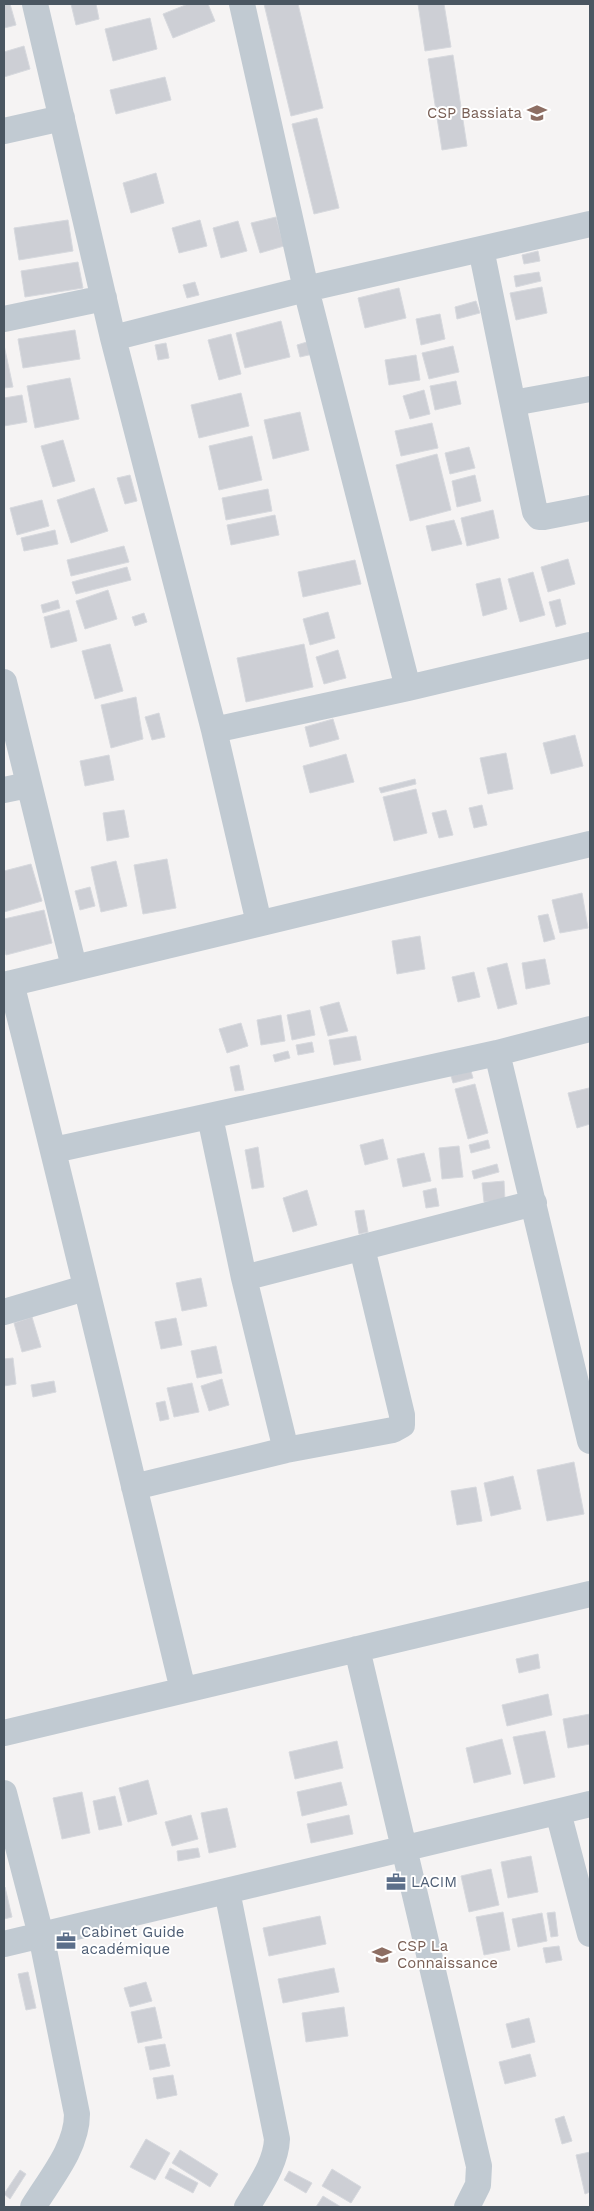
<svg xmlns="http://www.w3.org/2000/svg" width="594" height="2211" viewBox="0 0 594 2211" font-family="'Work Sans',sans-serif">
	<rect width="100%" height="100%" fill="#f5f3f3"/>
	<path fill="#cdcfd5" stroke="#d7d9de" d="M4 4H10L16 25 4 28Z
		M71 4H96L99 19 76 25Z
		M188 4H208L215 21 173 38 163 14Z
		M264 4H298L323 108 291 116Z
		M418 4H444L451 47 425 51Z
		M150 18 157 49 113 61 105 29Z
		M24 46 30 69 4 77V52Z
		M453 55 467 146 442 150 428 59Z
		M165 77 171 100 116 114 110 90Z
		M317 118 339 208 314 214 292 124Z
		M156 173 164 203 131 213 123 183Z
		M276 217 284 246 260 253 251 223Z
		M68 220 73 251 19 260 14 228Z
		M200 220 207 246 179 253 172 228Z
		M238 221 247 251 221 258 213 228Z
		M538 251 540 261 524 264 522 255Z
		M78 262 83 288 25 297 21 271Z
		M539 272 541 281 516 287 514 276Z
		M195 282 199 295 187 298 183 285Z
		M542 287 547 313 516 320 510 293Z
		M399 288 406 318 365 328 358 298Z
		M476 301 480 313 457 319 455 307Z
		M440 314 445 339 421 345 416 319Z
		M281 321 290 357 245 368 236 333Z
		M75 330 80 359 23 368 18 339Z
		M231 334 241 374 219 380 208 340Z
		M310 341 313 354 300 357 297 345Z
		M166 343 169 358 158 360 155 345Z
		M4 345 13 387 4 388Z
		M453 346 459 372 429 379 422 353Z
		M416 355 420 380 389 385 385 360Z
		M70 378 79 419 35 428 27 386Z
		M456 381 461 404 435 410 430 386Z
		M424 390 430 414 410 419 403 396Z
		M241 393 249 426 199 438 191 405Z
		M22 395 27 422 4 426V398Z
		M300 412 309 450 273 459 264 420Z
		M432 423 438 448 401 456 395 431Z
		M252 436 262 480 219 490 209 446Z
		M63 440 75 481 53 487 41 446Z
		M469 447 475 468 450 474 445 453Z
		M437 454 451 510 410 521 396 465Z
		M130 475 137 501 125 504 117 478Z
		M475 475 481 501 457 507 452 481Z
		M94 488 108 531 71 543 57 500Z
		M268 489 272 511 226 520 222 498Z
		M42 500 49 526 17 535 10 508Z
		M493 510 499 538 467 546 461 518Z
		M275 515 279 535 231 545 227 525Z
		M454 520 462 544 432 551 426 526Z
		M55 530 58 544 24 551 21 538Z
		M124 546 129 562 71 576 67 560Z
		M568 559 575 584 548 592 541 567Z
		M355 560 361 584 303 597 298 572Z
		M127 567 131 580 76 594 72 582Z
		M533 572 545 615 520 622 508 579Z
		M500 578 507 609 483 616 476 584Z
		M108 590 117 619 85 629 76 601Z
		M560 599 566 624 556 627 549 602Z
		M58 600 60 608 43 613 41 605Z
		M69 610 77 641 51 648 44 617Z
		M328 612 335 638 310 645 303 619Z
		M144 613 147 622 135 626 132 617Z
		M110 644 123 691 95 699 82 651Z
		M304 644 313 687 246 702 237 658Z
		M338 650 346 678 324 684 316 657Z
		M136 697 143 739 111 748 101 705Z
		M159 713 165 737 152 740 145 717Z
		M333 719 339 739 310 747 305 727Z
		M575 735 583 766 551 774 543 743Z
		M506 753 513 789 488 794 480 758Z
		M346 754 354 782 310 793 303 766Z
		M109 755 114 780 85 786 80 761Z
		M415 779 416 784 381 793 379 788Z
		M416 789 427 833 394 841 383 797Z
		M482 805 487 825 474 828 469 808Z
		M124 810 129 837 107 841 103 813Z
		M446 810 453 835 439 838 432 813Z
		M167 859 176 908 143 914 134 865Z
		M116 861 127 906 101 912 91 867Z
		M31 864 42 901 4 912V871Z
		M90 887 95 906 80 910 75 891Z
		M582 893 588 928 560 933 552 900Z
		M44 910 52 943 6 955 4 946V919Z
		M548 914 555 939 544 942 538 916Z
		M420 936 425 969 397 974 392 941Z
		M545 959 550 984 526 989 522 963Z
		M507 963 517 1004 498 1009 487 968Z
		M474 972 480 997 458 1002 452 977Z
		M339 1002 348 1031 328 1036 320 1007Z
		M310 1010 315 1035 292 1040 287 1015Z
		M281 1015 285 1041 261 1045 257 1020Z
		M241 1023 248 1046 227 1053 219 1029Z
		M356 1036 361 1060 334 1065 329 1040Z
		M312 1042 314 1052 298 1055 296 1045Z
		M288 1051 290 1058 275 1062 273 1055Z
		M239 1065 244 1090 235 1091 230 1067Z
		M471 1071 473 1078 453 1083 451 1076Z
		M475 1084 488 1133 468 1139 455 1089Z
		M589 1088 590 1124 577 1128 568 1093Z
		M383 1139 388 1159 365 1165 360 1145Z
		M488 1140 490 1148 471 1153 469 1145Z
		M459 1146 463 1177 442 1179 439 1148Z
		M258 1147 264 1187 252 1189 245 1150Z
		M424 1153 431 1181 403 1187 397 1159Z
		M497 1164 499 1172 474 1179 472 1171Z
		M504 1181 505 1201 484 1202 482 1183Z
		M436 1188 439 1206 426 1208 423 1191Z
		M307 1190 317 1225 293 1232 283 1198Z
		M364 1210 368 1232 359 1234 355 1211Z
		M201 1278 207 1306 182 1311 176 1283Z
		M32 1317 41 1347 22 1352 14 1323Z
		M176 1318 182 1345 161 1349 155 1322Z
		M216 1346 222 1373 197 1378 191 1351Z
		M13 1358 16 1384 4 1386V1359Z
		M222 1379 229 1405 209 1411 201 1386Z
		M54 1381 56 1392 33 1397 31 1385Z
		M192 1383 199 1412 174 1417 167 1388Z
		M165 1401 169 1419 160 1421 156 1403Z
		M574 1462 584 1514 547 1521 537 1470Z
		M513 1476 521 1509 491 1516 484 1483Z
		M476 1487 482 1521 457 1525 451 1491Z
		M538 1654 540 1668 519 1673 516 1659Z
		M548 1694 552 1715 507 1726 502 1705Z
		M590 1714V1744L568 1748 563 1719Z
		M545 1731 555 1777 524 1784 513 1737Z
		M502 1739 511 1774 474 1783 466 1748Z
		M337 1741 343 1768 295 1779 289 1752Z
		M148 1780 157 1814 128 1822 119 1788Z
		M341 1782 347 1805 302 1816 297 1792Z
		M82 1792 90 1833 62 1839 53 1798Z
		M115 1796 122 1825 99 1830 93 1801Z
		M227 1808 236 1847 209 1853 201 1813Z
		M191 1815 198 1839 172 1846 165 1822Z
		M349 1815 353 1834 311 1843 307 1824Z
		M198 1848 200 1857 178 1861 177 1851Z
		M531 1856 538 1892 508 1898 501 1862Z
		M491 1869 499 1905 469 1912 461 1876Z
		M4 1887H5L12 1917 4 1919Z
		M503 1912 510 1950 484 1955 476 1917Z
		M555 1912 558 1936 551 1937 547 1913Z
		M542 1913 547 1941 518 1947 512 1919Z
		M320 1916 326 1944 269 1956 263 1928Z
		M559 1946 562 1960 546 1963 543 1948Z
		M334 1968 339 1992 283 2003 278 1979Z
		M28 1972 36 2008 26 2010 18 1974Z
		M146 1982 152 2001 130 2007 124 1988Z
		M155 2007 162 2038 138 2043 131 2012Z
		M344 2007 348 2036 306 2042 302 2013Z
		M529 2018 535 2042 512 2048 506 2024Z
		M165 2044 170 2066 150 2070 145 2047Z
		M530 2054 536 2076 505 2084 499 2062Z
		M173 2075 177 2095 157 2099 153 2078Z
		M564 2116 572 2141 562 2144 555 2119Z
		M146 2139 170 2153 155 2180 130 2167Z
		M180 2150 218 2174 210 2187 172 2163Z
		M590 2152V2192L585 2194 576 2155Z
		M170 2168 198 2183 193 2193 165 2178Z
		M332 2169 361 2187 351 2203 322 2186Z
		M20 2170 26 2174 10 2199 4 2194Z
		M289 2171 312 2183 306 2193 284 2180Z
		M323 2196 341 2207H316Z"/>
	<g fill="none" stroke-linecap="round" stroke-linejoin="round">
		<path stroke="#c1cad2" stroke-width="26" d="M35 4 113 338 214 730 259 923
			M242 4 306 289 408 688
			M4 131 62 118
			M481 249 535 512 539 517H544L590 508
			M4 319 104 298
			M113 338 306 289 590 224
			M513 403 590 389
			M4 682 74 967
			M214 730 408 688 590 645
			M4 790 28 785
			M11 983C71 1218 126 1454 183 1690
			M4 985 590 844
			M497 1053 590 1441
			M210 1117 244 1278 286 1450
			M54 1150 497 1053 590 1029
			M244 1278 534 1203
			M4 1312 85 1288
			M134 1487 286 1450 393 1430 402 1425V1415L362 1248
			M357 1649 479 2166 478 2185 467 2207
			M4 1733 590 1594
			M4 1793 41 1935 77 2114C77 2148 50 2179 33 2207
			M558 1812 590 1934
			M227 1891 277 2139C276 2164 259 2186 247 2207
			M4 1944 590 1804"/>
	</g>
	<defs>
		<symbol id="school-bare" viewBox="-9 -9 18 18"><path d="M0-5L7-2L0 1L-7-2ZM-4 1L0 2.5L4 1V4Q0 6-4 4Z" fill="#8d6e63" stroke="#fff" stroke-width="2.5" paint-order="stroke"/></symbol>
		<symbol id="office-bare" viewBox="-9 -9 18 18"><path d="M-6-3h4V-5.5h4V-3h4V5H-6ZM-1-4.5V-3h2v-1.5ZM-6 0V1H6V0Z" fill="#5c6f8a" stroke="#fff" stroke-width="2.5" paint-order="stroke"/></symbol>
	</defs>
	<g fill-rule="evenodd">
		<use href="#school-bare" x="523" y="99" width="28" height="28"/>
		<use href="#office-bare" x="382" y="1868" width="28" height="28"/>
		<use href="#office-bare" x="52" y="1927" width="28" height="28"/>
		<use href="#school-bare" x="368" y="1941" width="28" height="28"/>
	</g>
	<g text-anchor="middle" stroke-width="4" stroke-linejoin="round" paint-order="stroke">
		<g font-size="15" fill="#785e54" stroke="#fff" text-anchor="end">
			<text x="522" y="118">CSP Bassiata</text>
			<text x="397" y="1951" text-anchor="start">CSP La<tspan x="397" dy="17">Connaissance</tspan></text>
		</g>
		<g font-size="15" fill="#4e5e75" stroke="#fff" text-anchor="start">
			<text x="411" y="1887">LACIM</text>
			<text x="81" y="1937">Cabinet Guide<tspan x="81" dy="17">académique</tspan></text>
		</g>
	</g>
	<rect width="594" height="2211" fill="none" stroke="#4a5661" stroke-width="10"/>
</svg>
